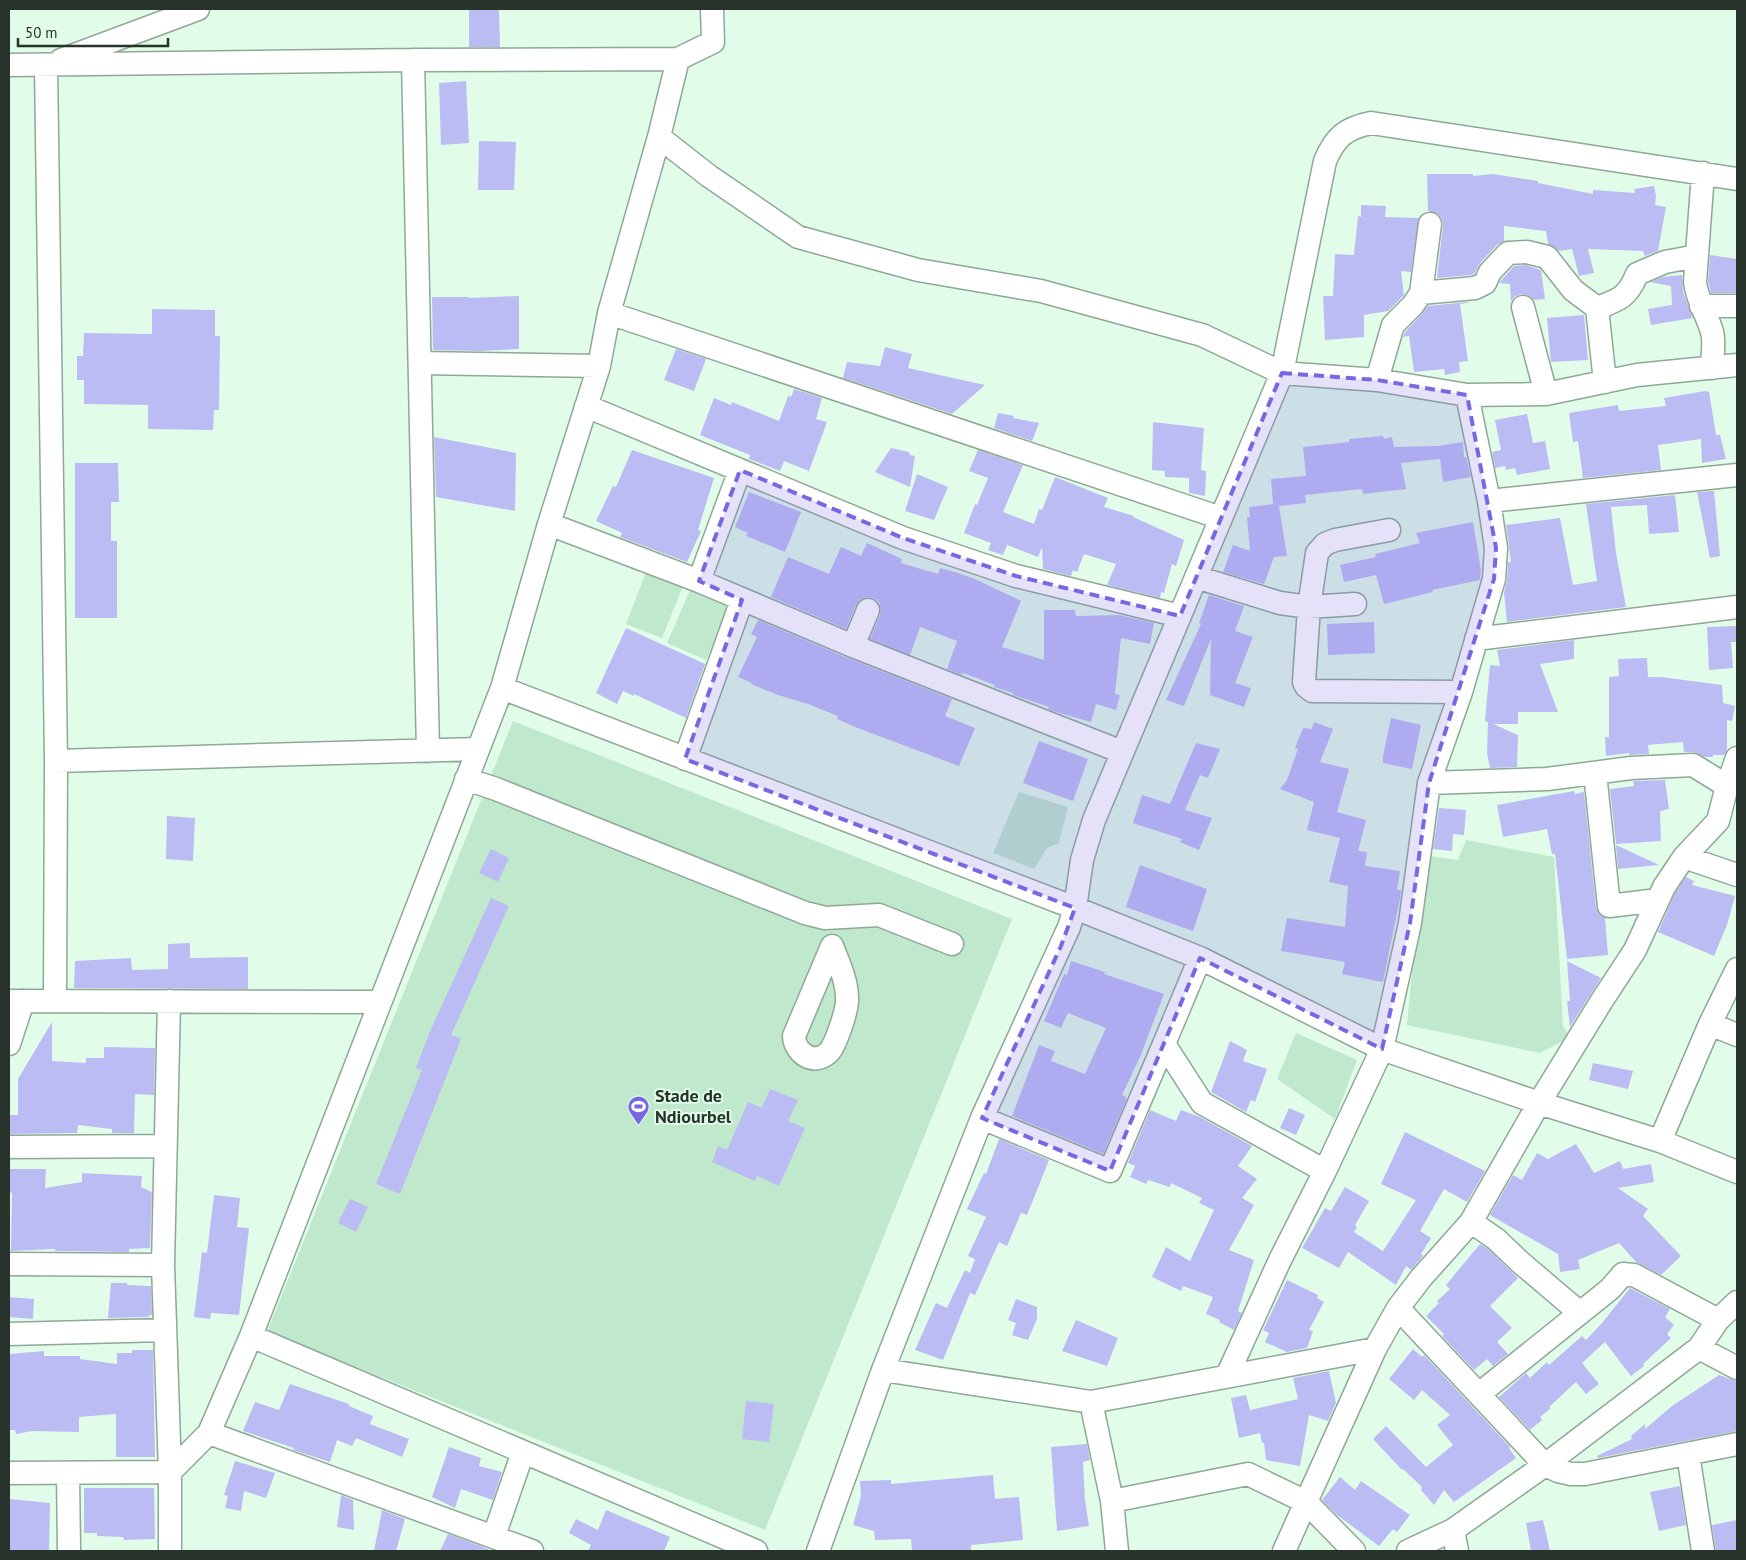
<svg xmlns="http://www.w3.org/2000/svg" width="1746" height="1560" viewBox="0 0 1746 1560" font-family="'PT Sans',sans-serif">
	<rect width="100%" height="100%" fill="#e1fde9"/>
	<path fill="#bfe8cc" d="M646 572 683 586 662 638 626 624Z
		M691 588 731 605 706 660 667 643Z
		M513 721 1012 919 765 1530 267 1332Z
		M1019 792 1068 807 1059 843 1047 848 1034 869 993 853Z
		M1466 840 1554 857 1563 1027 1571 1037 1540 1053 1407 1025 1423 855 1458 860Z
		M1296 1033 1357 1060 1335 1119 1277 1079Z"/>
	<path fill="#bcbcf4" d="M469 9H499L500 47H469Z
		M466 81 469 143 441 145 439 83Z
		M479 141 516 142 514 190H478Z
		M1427 174H1473V176L1493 174 1538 181V183L1593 194V190L1635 193 1634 189 1654 186 1656 196 1655 205 1666 207 1658 251 1645 256 1643 251 1588 249 1594 273 1579 276 1572 249 1559 251 1548 244 1546 231 1504 226V241L1498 244 1480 263 1475 273 1471 275 1437 278 1443 225 1442 219 1438 214 1428 211Z
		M1361 205 1386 206 1385 217 1419 218 1411 272 1401 271 1404 295 1388 311 1364 315V337L1325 340 1323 296H1333L1335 254 1354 255 1358 216 1361 217Z
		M1710 255 1737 259V293H1711L1708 281Z
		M1526 265 1541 270 1545 299 1534 300 1527 295 1520 294 1514 297 1511 302 1510 284 1499 283 1514 266Z
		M1682 275 1683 292 1693 318 1651 325 1648 309 1672 305 1671 286 1650 282 1663 277Z
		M519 296V349L480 351 433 350 432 297H469V298Z
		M1468 302V303L1460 304 1468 361 1459 362 1460 372 1445 375 1444 369 1414 372 1409 336 1403 337 1405 332 1422 314 1428 306Z
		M152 309 215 310V336H220L219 410H214L213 430 148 429V405L84 404V380H77V356H83L84 333 152 334Z
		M1584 315 1588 360 1551 362 1547 318Z
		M885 347 912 354 908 368 985 385 952 414 843 378 847 362 880 366Z
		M676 349 706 359 694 391 664 380Z
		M794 389 822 398 816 419 827 422 809 471 784 461 780 471 749 459 750 455 700 435 714 398 731 405 732 402 779 421 788 396 791 397Z
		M1705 391 1709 392 1716 435H1720L1726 459 1702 463 1701 439 1658 445 1661 470 1583 478 1578 441 1573 442 1569 413 1618 405 1619 411 1666 406 1664 398Z
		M998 413 1014 416 1013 418 1039 423 1032 441 994 428Z
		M1527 414 1533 443 1545 441 1550 469 1517 475 1515 468 1506 470 1505 466 1495 468 1492 452 1501 450 1495 420Z
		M1153 422 1204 428 1201 470 1206 471 1205 496 1189 493V478L1165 477V471L1152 470Z
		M1383 436 1384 439 1392 437 1394 447 1437 446 1463 442 1464 457H1466L1471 477 1443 482 1440 459 1401 463 1406 489 1363 494 1362 489 1305 495 1306 503 1279 506 1287 556 1274 557 1264 584 1223 572 1233 545 1250 551 1247 517H1250L1249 507 1273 504 1271 479 1306 476 1303 447 1349 442V439Z
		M434 437 516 453 515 511 436 497Z
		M891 448 909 452 910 455 915 456 910 487 875 472Z
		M632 450 714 478 698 530 701 531 687 562 620 537 622 533 596 521 613 486 616 487Z
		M978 450 1023 465 1003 512 1034 524 1039 509 1042 510 1055 477 1108 498 1104 507 1134 516 1133 517 1184 540 1176 566 1172 564 1164 593 1161 592 1160 598 1107 585 1116 564 1084 554 1077 572 1073 570 1071 576 1043 569 1042 547 1038 557 1007 545 1003 555 988 550 991 543 964 533 975 504 977 505 988 478 969 471Z
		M75 463H118L119 502H111V541H117V618H75Z
		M917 474 948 487 934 520 905 511Z
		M1714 491 1720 556 1710 558 1697 492Z
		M749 492 801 512 785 552 746 536 748 533 735 527Z
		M1675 495 1679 532 1649 534 1647 505 1611 507 1616 553 1626 607 1507 622 1504 593 1507 580 1508 562H1511L1506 525 1560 518 1573 585 1597 581 1586 504Z
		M1473 522 1481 570 1480 580 1432 590 1433 592 1384 604 1376 575 1344 582 1340 565 1376 557 1375 554 1420 543 1416 533Z
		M867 543 902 559 901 563 938 574 940 568 958 573 975 579 1021 601 1002 647 1044 660V610H1075L1076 616 1119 615 1154 623 1150 644 1121 638 1115 694 1120 695 1116 710 1096 704 1091 722 1059 713 1048 709 1049 707 1013 695V693L994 687 995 685 963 673 962 675 947 669 957 641 920 627 910 655 870 639 880 615 881 609 879 602 873 598 866 597 860 600 856 605 846 629 771 597 788 557 829 574 841 547 861 556Z
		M1209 595 1244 606 1235 631 1253 637 1235 683 1251 688 1244 707 1210 695 1211 639 1184 706 1166 700 1201 624 1199 623Z
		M758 620 848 658 952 699 945 716 975 728 959 766 855 727 837 719 838 716 808 704 778 695 751 684 752 683 738 677 757 637 751 634Z
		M1374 622 1375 653 1328 655 1327 624Z
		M1737 626V642H1731L1733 668 1709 670 1707 627Z
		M626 628 705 664 686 718 634 694V696L623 691 617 704 596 693Z
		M1574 640V659L1540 664 1558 712H1518V724H1493L1518 735 1517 767 1490 768 1487 753 1488 722 1485 721 1490 665 1500 666 1497 650Z
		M1647 658 1648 677H1661L1722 685 1723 703 1735 706 1732 721 1727 720V751L1724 755H1713V757H1705L1693 752H1684L1683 742 1648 745 1649 754 1629 755V753L1606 756 1605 737H1609V677L1619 676 1618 659Z
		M1391 718 1421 725 1412 769 1383 763V756Z
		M1314 722 1333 729 1320 762 1349 769 1337 812 1366 820 1358 851 1367 852 1365 866 1400 871 1397 890H1401L1400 899 1383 982 1342 974 1345 962 1281 951 1287 918 1345 927 1348 886 1329 882 1340 838 1307 830 1314 802 1280 789 1287 780 1298 749 1295 748 1303 728 1312 729Z
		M1039 741 1088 759 1073 801 1023 783Z
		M1196 743 1220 749 1208 778 1200 775 1185 810 1212 818 1199 850 1180 842 1182 839 1133 823 1142 795 1170 804Z
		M1665 780 1669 809 1660 811 1661 841 1616 844 1610 789 1634 786 1633 781Z
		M1574 791 1575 794 1584 792 1596 907 1599 914 1605 918 1608 955 1567 959 1555 854H1552L1547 829 1503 837 1497 805Z
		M1439 808 1466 810 1464 835 1453 834 1452 851 1433 849Z
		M167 816 195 818 193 861 166 859Z
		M1616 845 1659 865 1618 869Z
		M491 849 509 858 498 882 479 873Z
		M1140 865 1207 889 1193 931 1126 907Z
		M1686 877 1694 881 1692 885 1735 896 1727 925 1714 956 1658 932 1675 893Z
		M491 898 509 906 451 1035 461 1039 400 1194 376 1184 422 1070 416 1068 431 1029Z
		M190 943V958L248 957V989L74 988 75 961 131 958 132 970 168 969V944Z
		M1071 961 1105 972 1104 974 1164 994 1140 1057 1122 1095 1126 1097V1101L1103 1154 1012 1116 1039 1045 1055 1051 1051 1061 1085 1074 1106 1028 1068 1013 1061 1028 1044 1021 1064 974 1067 975Z
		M1567 961 1601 978 1570 1027 1567 1001H1570Z
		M52 1022V1061L86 1063V1058H104V1047L155 1048 154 1095 135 1094 134 1133H112V1129L78 1125 77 1133 9 1134V1115H18V1079Z
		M1230 1041 1247 1050 1243 1061 1267 1069 1255 1102 1251 1100 1246 1112 1211 1092Z
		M1593 1063 1633 1071 1628 1089 1589 1080Z
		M770 1089 798 1100 788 1121 805 1128 779 1186 757 1176 755 1181 712 1162 718 1146 727 1150 748 1102 762 1108Z
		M1289 1108 1305 1115 1296 1135 1280 1128Z
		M1150 1110 1176 1121 1181 1110 1200 1117 1252 1146 1238 1166 1257 1179 1242 1198 1254 1205 1229 1250 1254 1260 1238 1311 1242 1313 1234 1330 1219 1322 1220 1320 1206 1314 1213 1297 1183 1286 1181 1291 1152 1277 1166 1247 1190 1261 1214 1210 1199 1203 1202 1198 1171 1183 1170 1187 1148 1180 1146 1184 1130 1177 1135 1166 1128 1163Z
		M1405 1132 1485 1171 1467 1202 1444 1189 1420 1231 1431 1238 1421 1254 1423 1256 1411 1270 1406 1266 1396 1285 1348 1252 1339 1268 1302 1248 1325 1208 1331 1211 1345 1187 1369 1201 1355 1225 1357 1227 1354 1232 1383 1251 1416 1200 1381 1184Z
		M999 1139 1049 1160 1027 1215 1021 1213 1007 1246 999 1242 975 1295 970 1293 943 1360 915 1350 936 1303 947 1308 965 1270 970 1273 975 1259 968 1256 986 1217 967 1209 984 1173 986 1174Z
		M1576 1144 1594 1173 1620 1161 1623 1169 1651 1164 1654 1182 1618 1188 1648 1209 1643 1216 1681 1256 1661 1275 1636 1262 1619 1243 1578 1260 1580 1269 1560 1272 1558 1254 1490 1215 1513 1175 1522 1180 1537 1153 1548 1159Z
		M9 1169H46L45 1188 82 1182V1173L142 1176 141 1187 152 1192 150 1248 129 1249V1252L55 1251V1249L11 1251 12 1193 9 1192Z
		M214 1195 240 1198 237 1227 249 1228 239 1315 211 1313 210 1319 194 1317 202 1252 207 1253Z
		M350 1199 368 1207 356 1232 338 1223Z
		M1480 1244 1488 1249 1518 1278 1490 1306 1512 1328 1497 1342 1508 1354 1493 1366 1487 1359 1474 1370 1442 1336 1444 1334 1426 1316 1439 1303 1437 1301 1450 1289 1446 1285Z
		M1287 1280 1318 1295 1317 1298 1324 1302 1309 1330 1313 1331 1307 1348 1287 1352 1265 1342 1269 1333 1263 1330Z
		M111 1283H127V1285L151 1286 152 1315H149V1317L108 1318Z
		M1630 1288 1670 1309 1665 1317 1674 1325 1667 1334 1671 1338 1643 1364 1644 1366 1631 1376 1605 1342 1582 1363 1599 1384 1586 1394 1576 1382 1549 1407 1551 1408 1540 1417 1542 1420 1530 1430 1499 1397 1526 1373 1530 1378 1547 1362 1549 1365 1582 1336 1586 1340 1602 1323Z
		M9 1297 34 1299 33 1319 9 1317Z
		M1016 1299 1037 1307V1319L1028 1340 1012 1335 1016 1323 1008 1320Z
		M1076 1320 1118 1338 1107 1366 1062 1351Z
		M1413 1349 1422 1357 1424 1355 1510 1447 1509 1448 1516 1458 1454 1502 1444 1490 1434 1505 1421 1490 1422 1487 1403 1469 1402 1470 1373 1439 1386 1426 1426 1467 1453 1445 1437 1425 1450 1415 1422 1390 1414 1400 1389 1379Z
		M132 1350H153L155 1457H116V1414L79 1417V1432L32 1431 16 1434 15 1430H9L10 1354 44 1351V1356H80V1359L117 1364V1353H132Z
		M1329 1371 1336 1403 1328 1421 1309 1415 1300 1466 1266 1460 1264 1443H1262L1260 1433 1239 1438 1231 1398 1246 1395 1250 1410 1298 1399 1293 1378Z
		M1719 1375 1737 1381V1431L1598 1458 1597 1456 1632 1439 1631 1436 1645 1424V1429L1672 1406Z
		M290 1384 349 1404V1406L373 1416 370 1424 409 1439 402 1457 356 1438 352 1446 337 1440 330 1462 293 1450 294 1448 243 1431 255 1402 279 1410Z
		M746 1401 774 1404 769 1442 742 1439Z
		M1087 1444 1090 1460 1083 1462 1085 1500 1089 1526 1057 1531 1051 1447Z
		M449 1447 481 1458 479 1466 502 1472 493 1500 461 1489 455 1508 432 1497Z
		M235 1461 275 1473 266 1498 244 1491 241 1511 225 1508 228 1496 224 1495Z
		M993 1475 995 1499 1019 1497 1023 1540 971 1545V1550L912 1551 911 1539 875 1540 874 1531 853 1525 861 1496 860 1481 891 1480V1484Z
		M1340 1477 1355 1490 1361 1481 1410 1515 1397 1532 1393 1529 1379 1546 1337 1515 1322 1500Z
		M1680 1486 1686 1525 1659 1531 1650 1492Z
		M84 1488H154L155 1539 124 1540 123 1537 97 1536V1533H84Z
		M341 1495 353 1500 354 1530 337 1527Z
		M9 1499 50 1503 49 1551H9Z
		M382 1510 405 1519 396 1551H374Z
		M606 1510 670 1537 664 1551H588L591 1545 569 1533 576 1519 598 1530Z
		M1543 1520 1550 1551H1531L1526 1523Z
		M1737 1520V1551H1716L1712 1525Z
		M448 1534 481 1546 492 1551H440Z"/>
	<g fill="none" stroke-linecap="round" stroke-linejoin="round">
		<defs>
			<path id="minor" d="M61 60 198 9
				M413 60 428 751
				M9 65 413 60 678 59
				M46 66 56 761 55 1001
				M659 137 709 176 798 237 918 270 1041 291 1202 335 1282 373 1377 380 1467 395 1546 394 1637 375 1737 365
				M1703 173 1695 282C1697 300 1707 314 1712 332 1715 343 1712 356 1712 368
				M1421 293 1430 224
				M1701 306H1737
				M1523 307 1546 394
				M1597 308C1619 300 1628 297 1637 274L1665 262 1697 256
				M609 313 1221 518
				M421 363 599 366
				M1377 380 1393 325 1413 305 1421 293 1475 288 1485 283 1490 272 1508 253 1527 252 1547 257 1573 290 1597 308 1605 382
				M586 406 903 538 1016 576 1180 616
				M1489 501 1737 475
				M549 524 699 581 853 646 1122 752
				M1389 530 1335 540 1325 544 1317 553 1309 607 1304 682 1306 686 1312 691 1461 692
				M1196 577 1280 603 1309 607 1355 604
				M699 581 740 470
				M1476 639 1737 607
				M853 646 868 610
				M502 688 1075 908 1200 958 1382 1049 1539 1103 1660 1141 1737 1172
				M685 759 742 600
				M56 761 478 749
				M1595 773 1609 906 1658 900
				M466 779 496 789 805 913 825 918 879 915 952 944
				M1429 783 1547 779 1631 768 1693 765 1727 786
				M1684 857 1737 875
				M832 946C838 962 847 980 847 998 848 1009 836 1044 829 1052 814 1067 795 1053 794 1036Z
				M1200 958 1164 1044 1202 1103 1325 1171
				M9 1001 380 1002
				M169 1001 163 1265 170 1472V1551
				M1710 1024 1737 1035
				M9 1044 23 1001
				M982 1118 1110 1171 1164 1044
				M1660 1141 1710 1024 1737 969
				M9 1147 165 1146
				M1471 1222 1496 1239 1520 1262 1580 1313
				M9 1264 163 1265
				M1398 1308 1545 1465 1558 1471 1571 1474H1585L1737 1444
				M9 1334 165 1330
				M251 1336 756 1551
				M1699 1348 1737 1368
				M883 1370 1091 1402 1375 1349
				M1227 1376 1280 1260 1325 1171 1382 1049 1410 923 1429 783 1461 692 1494 579 1496 548 1489 501 1467 395
				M1479 1394 1610 1289 1623 1274 1634 1275 1718 1320
				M1091 1402 1112 1501 1117 1551
				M209 1433 532 1551
				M1688 1454 1703 1551
				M9 1473 170 1472 209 1433 251 1336 502 688 549 524 599 366 609 313 659 137 678 59 713 42 712 9
				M68 1473 69 1551
				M1112 1501 1248 1474 1306 1502 1354 1551
				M1453 1530 1457 1551
				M494 1536 523 1452
				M818 1551 883 1370 982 1118 1069 927 1075 908 1082 860 1094 820 1282 373 1325 161C1335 137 1346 128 1371 123L1737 179
				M1284 1551 1375 1349 1398 1308 1421 1278 1471 1222 1539 1103 1601 1002 1635 950 1664 887 1684 857 1718 821 1727 786 1737 758
				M1408 1551 1453 1530 1545 1465 1699 1348 1718 1320 1737 1302"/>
		</defs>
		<use href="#minor" stroke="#8ea895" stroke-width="25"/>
		<use href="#minor" stroke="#fff" stroke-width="22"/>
	</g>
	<path fill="#7668e3" fill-opacity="0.2" stroke="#7668e3" stroke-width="4" stroke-dasharray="10 6" stroke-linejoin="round" d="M1282 373 1377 380 1467 395 1496 548 1494 579 1429 783 1410 923 1382 1049 1200 958 1110 1171 982 1118 1061 946 1075 908 685 759 742 600 699 581 740 470 903 538 1016 576 1180 616Z"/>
	<defs>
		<symbol id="stadium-pin" viewBox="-11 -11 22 30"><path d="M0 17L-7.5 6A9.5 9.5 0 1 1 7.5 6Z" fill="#7668e3" stroke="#e1fde9"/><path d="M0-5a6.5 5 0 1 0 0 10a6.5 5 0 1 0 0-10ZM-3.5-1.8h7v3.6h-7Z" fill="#fff"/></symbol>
	</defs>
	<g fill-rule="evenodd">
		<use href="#stadium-pin" x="626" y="1094" width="25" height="34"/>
	</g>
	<g text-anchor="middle" stroke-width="4" stroke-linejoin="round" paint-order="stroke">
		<g font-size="18" font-weight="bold" fill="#28332b" stroke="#e1fde9" text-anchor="start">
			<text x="655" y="1102">Stade de<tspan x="655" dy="21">Ndiourbel</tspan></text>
		</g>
	</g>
	<rect width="1746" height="1560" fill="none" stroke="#28332b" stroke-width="20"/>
	<path d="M18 38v8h150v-8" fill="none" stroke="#28332b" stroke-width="2.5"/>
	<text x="25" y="38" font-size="15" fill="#28332b" stroke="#e1fde9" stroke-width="4" paint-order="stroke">50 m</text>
</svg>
